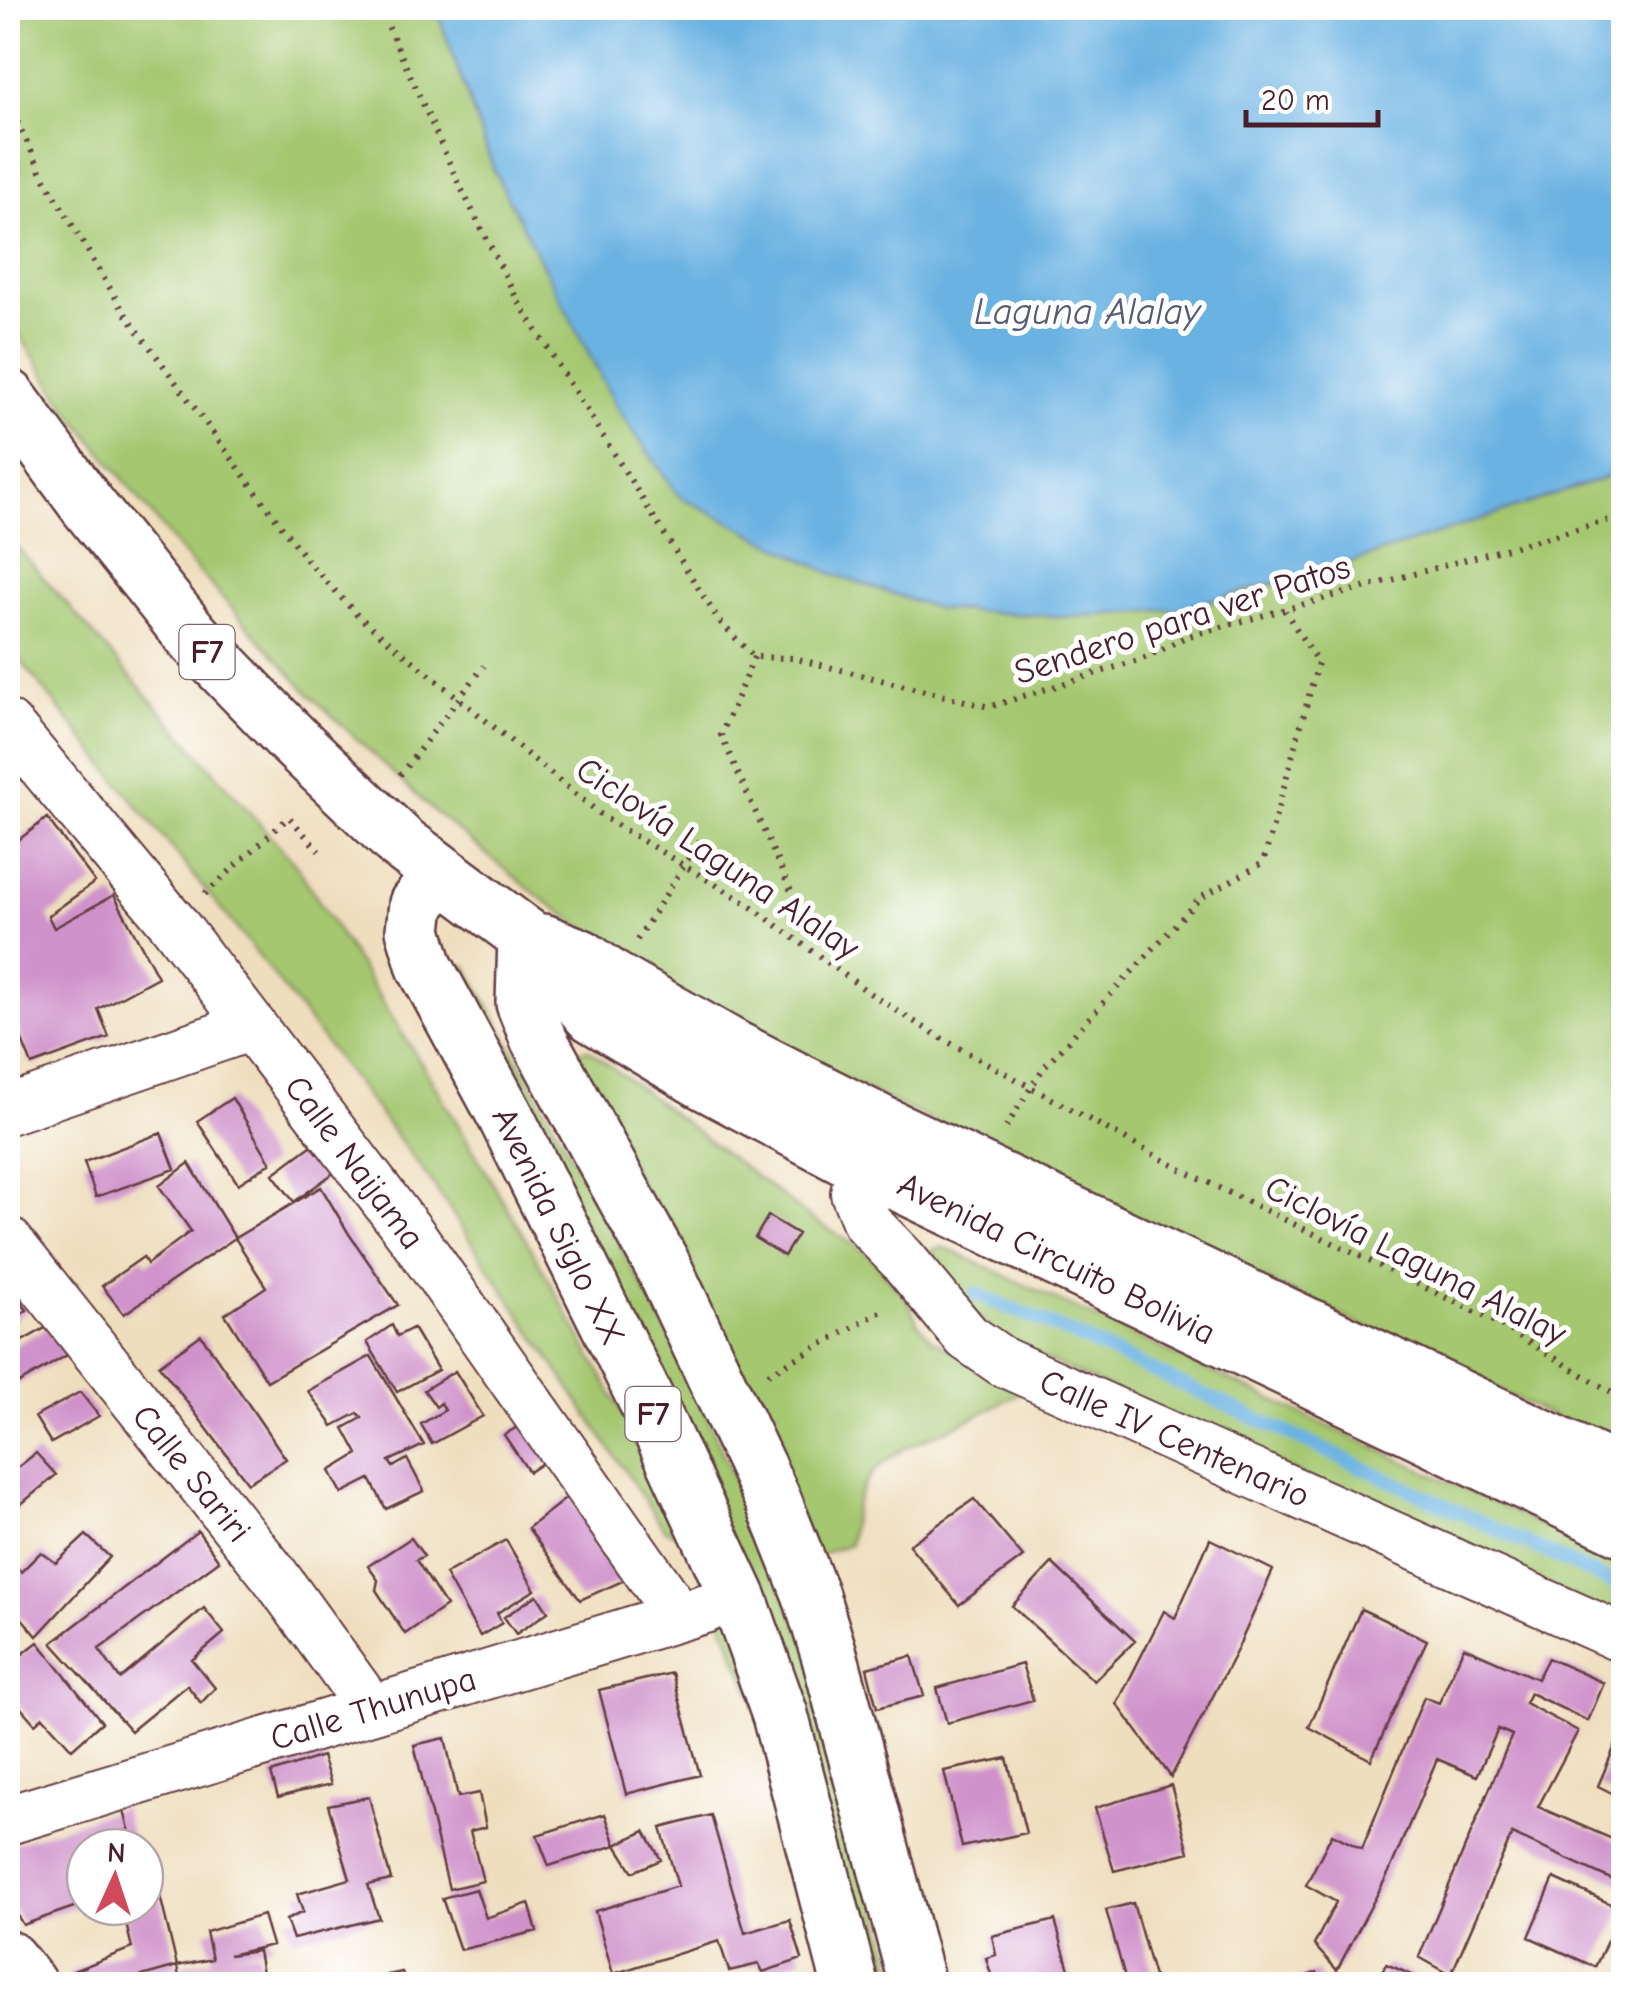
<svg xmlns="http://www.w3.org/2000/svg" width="1631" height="1992" viewBox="0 0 1631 1992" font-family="'Comic Neue',sans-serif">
	<rect width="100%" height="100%" fill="#fff"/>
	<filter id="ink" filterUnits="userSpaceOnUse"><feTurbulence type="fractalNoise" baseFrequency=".01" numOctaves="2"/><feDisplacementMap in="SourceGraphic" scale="20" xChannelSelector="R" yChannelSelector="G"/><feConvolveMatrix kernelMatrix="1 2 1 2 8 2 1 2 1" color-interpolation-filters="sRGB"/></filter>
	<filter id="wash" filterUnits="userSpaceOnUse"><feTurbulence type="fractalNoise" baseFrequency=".0048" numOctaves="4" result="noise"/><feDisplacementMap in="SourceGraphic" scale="40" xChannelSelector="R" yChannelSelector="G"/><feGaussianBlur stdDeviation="2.25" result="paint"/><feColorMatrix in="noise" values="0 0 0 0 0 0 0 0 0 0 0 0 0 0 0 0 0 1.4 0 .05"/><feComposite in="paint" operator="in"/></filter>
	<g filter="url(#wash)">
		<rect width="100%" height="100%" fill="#efdebe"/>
		<path fill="#a4c770" stroke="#77734e" stroke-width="2.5" d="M8 8H436L495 173 939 609 1070 617 1178 609 1346 564 1623 472V1450L708 1014 538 896 430 808 310 695 183 554 66 407 8 317Z
			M8 537 296 865 431 1079 528 1243 681 1518 678 1535 664 1529 430 1180 258 955 8 645Z
			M456 966H467L679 1352 821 1678 898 1984H872L451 969Z
			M588 1049 809 1217 867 1253 907 1299 917 1322 931 1339 1027 1388C1004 1401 981 1415 957 1425 892 1454 854 1463 850 1544L818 1555 577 1052Z
			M943 1247 1623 1563V1620L1020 1348 985 1325 928 1261 933 1250Z"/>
		<path fill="#6ab2e2" stroke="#5a6886" stroke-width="2.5" d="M436 8H1623V472L1346 564 1178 609 1070 617 938 609 830 573 679 496 617 408 495 173Z"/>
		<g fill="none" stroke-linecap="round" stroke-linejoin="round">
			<path stroke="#6ab2e2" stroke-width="14" d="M976 1294 1070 1333 1624 1588"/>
		</g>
		<g id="blocks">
			<path fill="#cf92ca" d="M47 818 95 882 48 916 54 928 114 895 158 977 98 1009 109 1037 32 1065 8 1006V848Z
				M232 1098 271 1163 238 1184 197 1121Z
				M161 1133 175 1169 96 1197 84 1162Z
				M323 1137 343 1166 294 1202 273 1174Z
				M189 1163 235 1238 124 1314 102 1286 143 1257 147 1264 191 1231 159 1186Z
				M321 1187 349 1234 398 1305 267 1381 225 1314 266 1287 235 1238Z
				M768 1216 798 1234 784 1256 755 1238Z
				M8 1284 27 1310 8 1324Z
				M392 1325 397 1336 413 1328 438 1370 397 1392 367 1342Z
				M49 1326 67 1355 16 1385H8V1349Z
				M201 1335 286 1459 248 1483 159 1365Z
				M371 1356 424 1445 389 1461 393 1467 407 1459 424 1491 386 1509 370 1479 342 1493 330 1471 358 1454 344 1428 362 1418 358 1413 333 1426 308 1391Z
				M455 1371 483 1416 432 1444 421 1424 445 1410 441 1403 436 1407 424 1390Z
				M80 1392 99 1416 51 1443 35 1417Z
				M529 1420 554 1455 529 1472 504 1435Z
				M36 1453 56 1475 8 1515V1475Z
				M569 1496 634 1576 580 1600 528 1528Z
				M974 1499 1023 1557 959 1605 909 1545Z
				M198 1531 219 1561 99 1649 120 1679 204 1608 224 1633 192 1660 215 1688 201 1703 187 1685 131 1731 52 1643Z
				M86 1535 110 1557 37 1636 8 1602V1557L21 1572 41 1552 56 1563Z
				M411 1538 424 1556 416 1560 446 1606 405 1634 376 1590 378 1580 368 1566Z
				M1210 1539 1273 1570 1237 1650 1171 1777 1117 1704 1164 1611 1175 1618Z
				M506 1540 535 1590 497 1613 502 1623 480 1636 445 1574Z
				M1052 1563 1135 1641 1094 1681 1012 1606Z
				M537 1595 548 1612 516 1634 504 1617Z
				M1361 1609 1427 1640 1371 1760 1309 1727Z
				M38 1642 102 1722 72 1749 43 1717 35 1724 13 1699 19 1690 8 1677V1665Z
				M1464 1647 1537 1679 1548 1658 1604 1683 1588 1721 1530 1693 1525 1703 1578 1731 1538 1807 1624 1844V1885L1512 1834 1451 1975 1419 1957 1512 1735 1498 1729 1477 1776 1437 1759 1389 1872 1337 1970 1314 1945 1336 1902 1306 1885 1332 1834 1362 1849 1424 1697 1439 1703Z
				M912 1656 924 1696 877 1708 867 1668Z
				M1022 1664 1033 1700 947 1723 937 1688Z
				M672 1673 700 1775 626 1794 599 1690Z
				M1623 1727H1624V1799L1598 1786Z
				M445 1738 458 1797 479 1793 486 1827 470 1831 483 1881 449 1889 414 1745Z
				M322 1756 331 1784 278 1797 271 1773Z
				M1007 1758 1026 1833 962 1847 944 1771Z
				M1171 1785 1189 1852 1114 1871 1095 1808Z
				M369 1797 391 1880 368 1885 379 1918 293 1939 286 1920 303 1912 297 1894 350 1879 328 1805Z
				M123 1807 134 1847H85V1903L23 1925 8 1899V1846Z
				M605 1814 616 1845 645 1831 661 1860 633 1872 616 1845 549 1866 537 1835Z
				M711 1815 745 1933 790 1920 802 1959 763 1972 759 1964 729 1971 719 1941 613 1974 595 1911 678 1886 661 1828Z
				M1554 1878 1622 1909 1595 1967 1529 1937Z
				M158 1887 177 1966 138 1977 140 1984H74L68 1973 132 1948 122 1907H145V1889Z
				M476 1889 486 1918 529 1903 537 1931 460 1950 442 1898Z
				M1133 1903 1156 1984H1127L1106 1910Z
				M263 1915 272 1945 229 1955 258 1951 264 1984H180L177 1966 212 1959 206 1932Z
				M1055 1920 1073 1984H994L986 1958 996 1955 992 1936Z
				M1386 1964 1433 1984H1377Z
				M402 1972 406 1984H354L369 1979Z
				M1220 1972 1224 1984H1170V1983Z
				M1317 1972 1323 1984H1287Z"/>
		</g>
	</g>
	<g filter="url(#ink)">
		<use href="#blocks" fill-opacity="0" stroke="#633c41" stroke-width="2.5"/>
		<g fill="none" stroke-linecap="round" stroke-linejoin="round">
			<defs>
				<path id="minor" d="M8 725 173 923 413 1237 679 1616
					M8 1110 252 1026
					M875 1133 861 1165 855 1193 867 1223 902 1259 967 1337 1003 1362 1624 1639
					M8 1241 275 1576 371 1709
					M8 1820 707 1608"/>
				<path id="tertiary" d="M8 1959 28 1984"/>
				<path id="primary" d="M526 936 591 1014 701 1080 861 1165 1624 1529
					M543 942 581 957 612 979 735 1049 880 1123 1624 1476"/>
				<path id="trunk" d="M8 397 88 506 193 637 291 738 400 842 526 936 524 1003 538 1038 662 1264 773 1500 810 1593 829 1654 917 1984
					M442 874 417 904 414 930 425 967 505 1115 656 1420 739 1599 780 1715 850 1984"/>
			</defs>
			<use href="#minor" stroke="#633c41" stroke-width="52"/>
			<use href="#tertiary" stroke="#633c41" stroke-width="60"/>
			<use href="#primary" stroke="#633c41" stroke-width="60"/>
			<use href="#trunk" stroke="#633c41" stroke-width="60"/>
			<path stroke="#633c41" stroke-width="6" stroke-dasharray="2.5 8" stroke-linecap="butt" d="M380 8 458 182 518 301 719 621 754 657 793 658 989 707 1148 657 1185 637 1624 516
				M8 103 45 179 124 312 305 558 358 616 605 818 746 903 875 997 941 1038 1178 1168 1496 1322 1624 1400
				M754 657 721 735 798 907
				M400 775 484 666
				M205 894 289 817 319 851
				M637 940 704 834
				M1006 1127 1044 1067 1200 898 1263 863 1318 663 1285 611
				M768 1374 884 1310"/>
			<use href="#minor" stroke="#fff" stroke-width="48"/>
			<use href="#tertiary" stroke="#fff" stroke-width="55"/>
			<use href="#primary" stroke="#fff" stroke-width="55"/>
			<use href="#trunk" stroke="#fff" stroke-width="55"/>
		</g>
	</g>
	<g text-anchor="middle" stroke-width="10" stroke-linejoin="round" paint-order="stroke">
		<g fill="#fff" stroke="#80626b" stroke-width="2.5">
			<rect x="179.5" y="625" width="55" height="54" rx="8"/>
			<rect x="625.5" y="1387" width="55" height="54" rx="8"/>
		</g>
		<g font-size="32" font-weight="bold" fill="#4a1f2b">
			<text x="207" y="663">F7</text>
			<text x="653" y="1425">F7</text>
		</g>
		<g font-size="35" fill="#4a1f2b" stroke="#fff">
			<text transform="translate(1182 619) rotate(-18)" y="12">Sendero para ver Patos</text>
			<text transform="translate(718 858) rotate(34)" y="12">Ciclovía Laguna Alalay</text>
			<text transform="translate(355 1162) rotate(53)" y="12">Calle Naijama</text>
			<text transform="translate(559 1226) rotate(64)" y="12">Avenida Siglo XX</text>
			<text transform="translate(1057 1258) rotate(26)" y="12">Avenida Circuito Bolivia</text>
			<text transform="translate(1416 1260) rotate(27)" y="12">Ciclovía Laguna Alalay</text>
			<text transform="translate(1175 1438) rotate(24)" y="12">Calle IV Centenario</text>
			<text transform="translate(192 1473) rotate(51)" y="12">Calle Sariri</text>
			<text transform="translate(373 1708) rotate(-17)" y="12">Calle Thunupa</text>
		</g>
		<g font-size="38" font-style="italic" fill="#575a74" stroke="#fff">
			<text x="1087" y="324">Laguna Alalay</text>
		</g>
	</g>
	<rect width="1631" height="1992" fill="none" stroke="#fff" stroke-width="40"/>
	<g transform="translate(115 1877) rotate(3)"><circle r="48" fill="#ffffff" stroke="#b7a5aa" stroke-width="2.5"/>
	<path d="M0-8L18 38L0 25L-18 38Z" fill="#d1495b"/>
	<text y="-15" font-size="28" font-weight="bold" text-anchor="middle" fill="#4a1f2b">N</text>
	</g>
	<path d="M1246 110v15h132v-15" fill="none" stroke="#4a1f2b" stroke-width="5"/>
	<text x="1261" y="110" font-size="30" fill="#4a1f2b" stroke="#ffffff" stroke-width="8" paint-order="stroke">20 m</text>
</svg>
